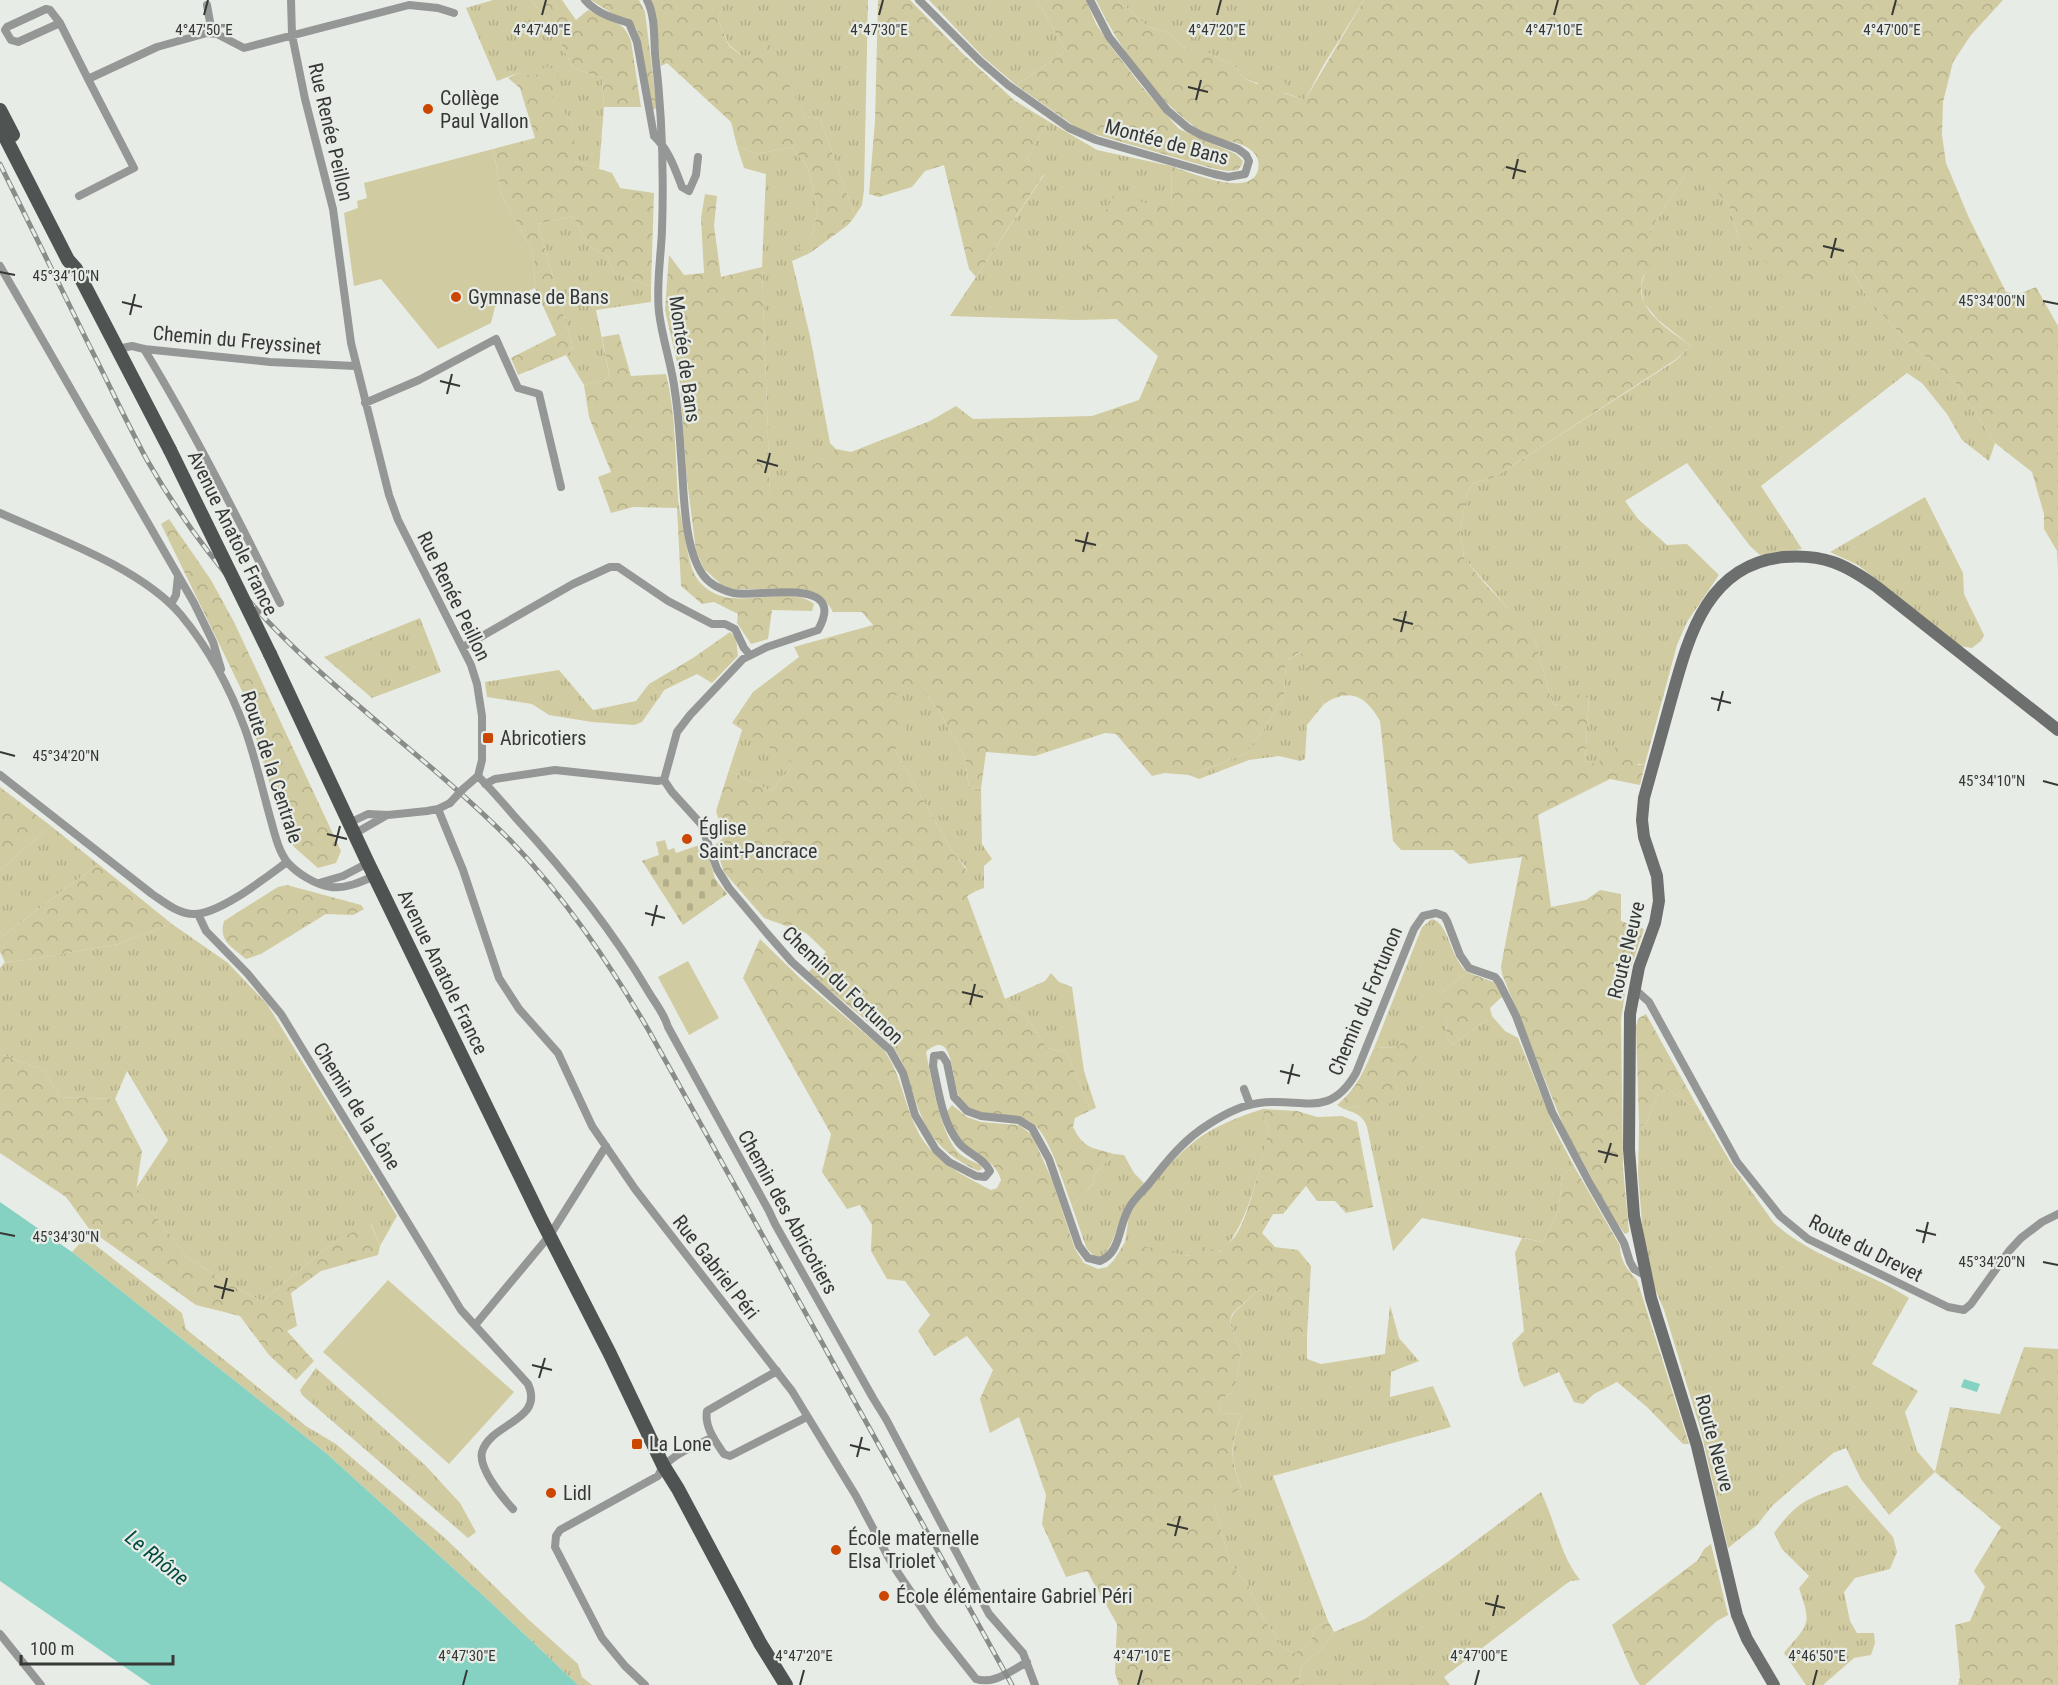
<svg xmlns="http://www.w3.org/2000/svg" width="2058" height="1685" viewBox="0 0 2058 1685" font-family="'Roboto Condensed',sans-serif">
	<defs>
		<pattern id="grass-tufts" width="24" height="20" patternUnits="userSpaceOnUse" patternTransform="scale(1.5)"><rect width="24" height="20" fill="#d1cba1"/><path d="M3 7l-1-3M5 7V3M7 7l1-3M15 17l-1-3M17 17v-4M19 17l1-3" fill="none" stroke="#b4af8b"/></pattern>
		<pattern id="forest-crowns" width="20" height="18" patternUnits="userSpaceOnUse" patternTransform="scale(1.5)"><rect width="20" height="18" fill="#d1cba1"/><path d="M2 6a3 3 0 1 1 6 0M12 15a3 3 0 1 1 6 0" fill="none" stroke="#b4af8b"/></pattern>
		<pattern id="cemetery-stones" width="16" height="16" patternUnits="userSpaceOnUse" patternTransform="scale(1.5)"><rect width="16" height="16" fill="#d1cba1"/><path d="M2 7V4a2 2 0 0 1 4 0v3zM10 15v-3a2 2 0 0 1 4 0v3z" fill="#b4af8b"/></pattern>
	</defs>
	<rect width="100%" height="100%" fill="#e8ece7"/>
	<path fill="url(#grass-tufts)" d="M493 0H531L551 23 573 68 602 78 604 107 599 169 574 161V125L535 77 518 73 497 81 466 8Z
		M724 0H868L864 190 862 205 855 216 820 119 805 117 769 44 745 58 729 45 718 20Z
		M929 0H1037L1066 51 1016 85 983 57Z
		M1118 0H1364L1323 66 1305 100 1243 78 1237 68 1207 52H1196L1184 47 1169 33 1148 27Z
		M1048 121 1097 150 1171 166 1172 208 1096 301 1117 319 1078 320 950 316 1044 175 1027 159Z
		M737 146 757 154 792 147 808 168 818 209 812 235 799 248 810 253 792 261 810 336 830 443 836 449 770 496 762 267 766 174 744 168Z
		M1702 173 1729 206 1739 239 1848 263 1868 298 1906 341 1955 382 1995 443 1989 461 1962 440 1947 414 1922 383 1907 373 1761 486 1802 549 1760 555 1750 546 1687 463 1625 501 1638 519 1667 545 1687 544 1719 575 1687 622 1677 645 1645 764H1595L1585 761 1589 697 1565 706 1553 704 1534 638 1464 558 1460 529 1467 494 1473 483 1493 478 1675 361 1691 346 1658 320 1644 303 1641 286 1644 276 1649 232 1686 174Z
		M573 216 587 245 608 257 614 273 651 286V302L596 310 610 378 584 385 566 355 573 348 538 224Z
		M1925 497 1963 573 1964 594 1984 635 1981 641 1972 648 1960 646 1858 565 1830 552Z
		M420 618 441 672 372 698 324 657Z
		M887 644 939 711 965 758 969 788 981 789 982 844 992 859 984 866V888L976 891 965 866 953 853 895 750 794 764 771 791 729 770 742 730 757 699Z
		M1301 652 1324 704 1307 725 1305 759 1300 761 1279 756 1249 760 1199 779 1189 775 1245 754 1267 725 1284 695 1286 661Z
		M559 670 593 710 636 701 649 684 658 693 665 689 642 722 634 725 592 722 549 715 532 704 487 697 485 682Z
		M51 826 98 864 0 938V870Z
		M1432 919C1449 923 1450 958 1467 972L1439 995 1447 1018 1446 1035 1452 1045 1492 1016 1505 1031 1518 1038 1556 1132 1575 1168 1563 1174 1558 1212 1543 1242 1422 1218 1393 1251 1367 1127C1363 1115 1355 1113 1344 1109L1397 1098 1418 1071 1404 1038 1398 1047 1374 1048 1422 927Z
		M172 924 228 963 267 1004 397 1216 380 1246 371 1224 334 1242 262 1301 227 1283 186 1256 135 1190 168 1140 127 1071 115 1099 60 1097 44 1070 0 1054V968L5 962 27 960 118 944Z
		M1051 973 1059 982 1072 987 1084 1071 1096 1108 1091 1110 1066 1052 1047 1048 1025 1015 1012 1009 1005 999 1045 981Z
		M1668 1089 1690 1105 1696 1104 1731 1163 1774 1223C1812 1258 1866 1270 1909 1298L1872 1364 1918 1391 1905 1412 1917 1451 1935 1472 1889 1515 1861 1479 1846 1448 1833 1453 1772 1506 1757 1525 1728 1548 1701 1431 1664 1310 1651 1279 1643 1234 1638 1174 1639 1126 1646 1124 1658 1094Z
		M1263 1109 1264 1121 1269 1126C1265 1153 1244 1243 1217 1252 1187 1262 1154 1250 1125 1242L1129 1216 1135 1206C1153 1183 1172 1159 1195 1141 1214 1126 1241 1116 1263 1109Z
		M1114 1154 1124 1155 1134 1173 1144 1183C1137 1192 1129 1200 1124 1209 1117 1221 1108 1279 1086 1247L1072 1206 1093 1184 1095 1173Z
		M81 1242 93 1243 182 1313 186 1329 306 1426 336 1444 446 1539 529 1620 578 1664 582 1677 592 1685H578L486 1598 326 1453 72 1252Z
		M1258 1290 1293 1299 1301 1335 1307 1336V1359L1321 1364 1385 1354 1390 1305 1399 1338 1419 1361 1391 1372 1390 1397 1433 1386 1451 1427 1273 1476 1328 1621 1315 1627 1310 1644 1294 1653 1284 1648 1263 1618 1247 1583 1230 1563 1214 1504 1241 1487C1229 1453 1231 1448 1242 1414L1219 1413 1221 1399 1235 1391 1241 1351 1230 1323 1233 1314Z
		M316 1368 426 1466 460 1503 476 1532 468 1538 302 1395 300 1390Z
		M1847 1485 1893 1537 1897 1552 1890 1569 1855 1578 1844 1592 1850 1621 1857 1633H1874L1875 1643 1871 1655 1854 1658 1823 1685H1806L1784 1653C1809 1623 1812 1626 1799 1588L1809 1576 1782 1549 1774 1533C1798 1500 1809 1498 1847 1485Z
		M1541 1492C1555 1521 1560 1555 1580 1580L1570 1581 1444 1677 1450 1685H1298L1301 1666 1323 1648 1334 1632 1365 1619 1449 1561Z"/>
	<path fill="url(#forest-crowns)" d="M531 0H562L576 20 588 10C606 18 625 21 631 41L641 107H604L602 78 573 68 551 23Z
		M591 0H639L645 12 657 108 653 110 637 30 629 19 616 16Z
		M652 0H724L718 20 729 46 745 58 769 43 805 117 820 119 855 216 848 225 810 253 798 248 812 235 818 209 808 168 792 147 757 154 737 146 731 122 667 63 661 66Z
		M878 0H910L960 51 1015 101 1048 121 1027 159 1044 174 976 277 969 269 944 165 925 171 912 187 879 197 869 194 875 121Z
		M1037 0H1086L1096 24 1109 44 1143 88 1179 129 1236 154 1243 161 1242 165 1238 170 1228 171 1215 169 1080 130 1016 85 1066 51Z
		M1096 0H1118L1148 27 1169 33 1184 47 1196 52H1207L1237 68 1243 78 1257 84 1270 75 1286 83 1284 93 1305 100 1364 0H2003L1971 35 1953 62 1943 102 1942 135 1946 163 1969 218 2006 292 2019 294 2036 287 2058 326V572L2057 551 2044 529V514L2032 472 1995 443 1955 382 1906 341 1868 298 1848 263 1807 298 1739 239 1729 206 1702 174H1686L1649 232 1663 243C1656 255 1642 272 1641 286 1639 313 1672 332 1691 346L1675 360 1493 478 1473 483 1467 494 1460 529 1464 558 1488 587 1524 625 1534 638 1553 704 1565 706 1574 694 1589 696 1585 761 1596 764 1623 741 1638 765 1645 764 1640 785 1610 779 1538 815 1551 907 1586 900 1600 890 1621 894V921L1644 929 1627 979 1621 1020 1623 1168 1629 1232 1625 1234 1615 1221 1564 1127 1502 974 1501 966 1522 857 1469 864 1453 850H1401L1393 841 1380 721C1366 696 1350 687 1324 704L1300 652 1286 661 1284 695 1267 725 1245 754 1189 775 1164 773 1152 776 1116 734 1105 733 1035 756 986 752 981 789 969 788 965 758 939 711 925 693 902 687 892 702 907 727 895 750 953 853C964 865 971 875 976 891L967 896 1005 999 1012 1009 1025 1015 1047 1048 1066 1052 1091 1110 1075 1118 1073 1127C1084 1149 1091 1147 1114 1154L1095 1173 1093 1184 1072 1206C1064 1185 1051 1141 1036 1126 1015 1106 979 1125 961 1100 950 1085 956 1025 926 1052 931 1077 941 1138 960 1154 966 1159 974 1162 981 1165L982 1169 978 1171C936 1151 925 1131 911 1088 907 1073 902 1059 892 1046 869 1019 835 996 808 973L826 952 806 933 764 918 724 872 715 845 724 837 716 811 729 770 771 791 794 764 732 723 753 692 799 657 794 647 873 625 862 612H833C819 580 760 591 730 589L722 585 704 569 696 551 687 480 679 371 665 310 669 255 684 275 704 273 701 218 705 194 717 196 714 226 721 277 762 267 770 495 836 449 851 452 930 421 956 406 973 419 1092 416 1139 400 1158 356 1096 301 1084 256 1113 196 1172 208 1171 166C1189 172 1251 199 1258 170 1259 164 1259 158 1254 153 1242 139 1219 143 1204 133 1158 104 1119 48 1096 0Z
		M546 66 559 71 552 97 574 125V161L612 173 620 188 654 193 651 286 614 273 608 257 587 245 573 216 538 224 573 348 566 355 518 375 511 358 556 335 535 288 533 252 502 196 493 149 535 138 520 88 508 78 518 73 535 76Z
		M619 334 631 376 666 374C676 414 675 456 678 497 679 511 683 524 685 538 688 551 689 565 696 577 703 588 713 594 725 597 750 603 796 587 814 604L812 611 772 610 768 639 751 644 737 623 738 614 714 602 702 604 681 586 677 508 633 507 611 513 598 477 611 472 589 417 584 385 610 378 602 337Z
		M169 519 211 580 234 622 341 851 336 863 318 868 294 847 284 832 242 691 161 524Z
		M730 632 736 638 738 656 712 683 697 674 658 693 649 684 693 658Z
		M0 787 51 826 0 870Z
		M98 864 172 924 118 944 27 960 5 962 0 952V938Z
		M287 885 361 905 364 909 353 915 326 914 261 954 246 959C232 947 218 941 224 921L278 887Z
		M760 939 802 980 883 1049C899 1070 903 1097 913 1121 928 1159 957 1172 991 1190L997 1188 1001 1180C997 1163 981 1158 969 1147 957 1138 952 1125 947 1111L952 1105 967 1117 981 1122 1019 1125 1032 1135 1052 1180 1075 1249 1084 1263 1098 1269 1107 1267 1114 1260 1125 1242 1188 1256 1201 1246 1219 1252C1224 1246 1232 1241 1236 1235 1249 1216 1265 1150 1269 1126L1264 1121 1263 1109 1297 1111 1317 1117 1342 1116 1357 1122 1373 1207 1346 1213 1335 1201H1317L1306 1186 1283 1214H1273L1262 1233 1275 1247 1298 1250 1311 1266 1307 1336 1301 1335 1288 1328 1292 1299 1258 1290 1232 1314 1230 1323 1241 1351 1235 1391 1221 1399 1219 1413 1242 1414C1230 1450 1229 1452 1241 1488L1214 1504 1230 1563 1247 1583 1263 1618 1284 1648 1294 1653 1310 1644 1315 1627 1328 1621 1334 1632 1323 1648 1301 1666 1298 1685H1119L1115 1673 1117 1624 1087 1571 1066 1577 1042 1524 1046 1495 1019 1417 990 1433 980 1399 993 1370 967 1336 934 1356 918 1331 930 1315 905 1281 887 1279 871 1251 872 1225 860 1205 847 1209 822 1172 831 1134 743 978Z
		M1467 972 1496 983 1504 995 1490 1008 1492 1016 1452 1045 1446 1035 1447 1018 1436 1010 1439 995Z
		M1646 1014 1696 1104 1690 1105 1668 1089 1658 1094 1646 1124 1639 1126 1636 1026 1639 1018Z
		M1408 1032 1419 1071 1397 1099 1370 1115 1358 1106 1344 1109 1337 1105C1358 1087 1363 1072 1374 1048L1398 1047Z
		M0 1054 44 1070 60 1097 115 1099 142 1151 136 1191 186 1256 227 1283 262 1301 334 1242 370 1223 380 1246 378 1255 321 1271 291 1293 297 1326 287 1331 314 1361 296 1380 269 1355 240 1316 196 1305 90 1230 66 1197 0 1153Z
		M1575 1168 1620 1246C1620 1261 1627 1269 1637 1280L1689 1444H1683L1647 1407 1617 1382 1594 1394 1583 1404 1574 1402 1559 1372 1524 1387 1520 1380 1512 1343 1524 1331 1515 1253 1522 1238 1543 1242 1558 1212 1563 1174Z
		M2024 1347 2058 1349V1685H1958L1960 1677 1955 1625 1970 1621 1985 1587 1974 1571 2001 1527 1935 1472 1950 1407 2000 1414Z
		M1711 1544 1728 1615 1717 1621 1645 1685H1640L1635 1678 1612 1625 1698 1560 1704 1549Z"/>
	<path fill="url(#cemetery-stones)" d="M665 840 668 850 674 848 676 853 705 843 715 879 727 894 683 925 642 861 659 855 656 842Z"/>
	<path fill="#d1cba1" d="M493 149 502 196 533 252 535 288 495 307 491 323 438 349 381 279 354 286 344 213 358 208 357 201 367 198 364 183Z
		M688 961 719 1018 689 1035 658 977Z
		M388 1280 514 1392 449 1464 323 1352Z"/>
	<path fill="#85d2c2" d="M0 1202 72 1252 326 1453 486 1598 578 1685H151L0 1581Z
		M1964 1379 1980 1384 1977 1392 1961 1387Z"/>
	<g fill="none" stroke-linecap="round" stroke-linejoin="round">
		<path stroke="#959796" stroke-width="8" d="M291 0 292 35 305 99 333 209 351 343 389 495 398 520 471 665 477 684 482 716V760L478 776 463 789
			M585 0C596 13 612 18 629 23L637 42 654 136C669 150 675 169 682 187L689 191 696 175 698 157
			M919 0 980 61 1008 85 1069 128 1096 140 1214 174 1228 177 1245 174 1249 161 1246 155 1238 149 1201 135 1188 128 1167 110 1109 37 1090 0
			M207 5 212 33
			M60 23 18 42 11 40 5 30 7 27 46 9 50 10 60 23 88 79 157 47 207 33 217 34 244 48 409 5 438 8 454 13
			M79 196 134 168 88 79
			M0 266 194 603 213 642 221 669
			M118 349 132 346 144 349 270 362 355 366
			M144 349C194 431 237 517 280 603
			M365 403 419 380 496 339 518 388 539 394 561 487
			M0 513C56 538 141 568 181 615 209 649 230 688 245 729 255 757 262 788 270 817 274 831 278 851 288 863 298 874 316 885 331 887 345 889 361 882 374 876
			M171 604 176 595 178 576
			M463 647 573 584 610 567H618L668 601 712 624H725L735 629 744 648 750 655
			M0 775 152 894C164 902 178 914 194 914 220 914 265 878 287 862
			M478 776C491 789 503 803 515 817 564 870 611 928 648 991 655 1003 664 1013 668 1027L769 1211 775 1224 873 1398 886 1419 989 1614 1023 1653 1035 1685
			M664 780 672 792 701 824 717 869 729 888 765 931 792 962 890 1050 903 1073 915 1115 936 1150 949 1162 976 1176 985 1177 990 1171C984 1158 968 1154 959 1143 942 1122 939 1092 933 1066L934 1056 942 1055 947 1063 954 1097 967 1111 981 1116 1019 1120 1032 1128 1049 1159 1079 1246 1088 1258 1100 1261C1121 1252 1118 1228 1128 1210 1132 1201 1141 1193 1148 1185 1166 1162 1183 1140 1209 1124 1223 1115 1243 1105 1259 1103 1302 1097 1329 1120 1356 1073L1414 929 1423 916 1436 913 1444 916 1447 921 1460 955 1469 968 1495 977 1499 982 1516 1016 1552 1112 1589 1182 1624 1243 1630 1262 1634 1269 1646 1276
			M485 784 495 779 555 770 657 781 664 780 677 732 690 715 743 659 767 647 818 630C849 575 759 598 733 593 722 590 710 585 703 575 685 550 684 499 682 469 680 443 679 417 675 392 672 365 662 339 659 312 656 285 661 257 662 230 664 171 662 112 655 53 654 37 655 15 647 0
			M438 809 463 870 499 978 519 1009 558 1053 592 1126 635 1189 792 1391 856 1496 892 1564 934 1626 976 1679C993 1685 1013 1670 1027 1662
			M349 823 368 814 388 815 427 811 438 809 450 803
			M354 834 387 815
			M319 883 343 876 368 863
			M198 914 206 931 247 973 281 1014 461 1310 528 1384C545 1421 490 1423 482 1452 478 1468 502 1497 513 1509
			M1634 992 1639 993 1649 1002 1737 1162 1780 1216 1808 1239 1948 1307 1964 1310 1971 1304 2009 1251 2021 1238 2042 1222 2058 1214
			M1244 1089 1250 1105
			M476 1324 550 1235 606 1146
			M777 1371 707 1411C704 1427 716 1442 724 1454L730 1456 807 1417
			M0 1634 41 1685
			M645 1685 625 1666 602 1638 555 1547 556 1536 560 1530 658 1476C667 1455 694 1447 713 1437"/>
		<path stroke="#6c6f6d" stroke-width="12" d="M1774 1685 1747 1639 1737 1615 1697 1446 1651 1298 1634 1216 1629 1149 1630 1014 1639 967 1655 923 1659 901 1657 876 1644 837 1642 820 1644 798C1653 765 1662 733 1671 700 1688 639 1706 564 1784 557 1824 554 1845 564 1877 587L2058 730"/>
		<path stroke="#4f5351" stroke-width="14" d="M0 110 13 135
			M0 127 68 260 76 269 170 450
			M270 654 368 863 541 1219 610 1354 663 1465 678 1489 760 1643 786 1685"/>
		<defs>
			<path id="rail" d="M0 164C30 225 60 286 90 347 109 384 127 423 147 460 174 507 207 553 243 594 322 686 425 754 510 840 565 897 609 963 649 1031L1012 1685"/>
		</defs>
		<use href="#rail" stroke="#898c89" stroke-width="5"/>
		<use href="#rail" stroke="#e8ece7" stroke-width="3" stroke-dasharray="9" stroke-linecap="butt"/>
		<path stroke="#959796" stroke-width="8" d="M450 803 463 789"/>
		<path stroke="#4f5351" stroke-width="14" d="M170 450 270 654"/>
	</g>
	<path fill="none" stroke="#363836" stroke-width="2" d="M204 15 208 0M542 15 546 0M879 15 883 0M1217 15 1221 0M1554 15 1558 0M1892 15 1896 0M1188 87 1208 92M1196 100 1201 80M1506 167 1526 172M1513 179 1518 159M1823 246 1844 251M1831 258 1836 238M0 272 15 275M2043 301 2058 304M122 302 142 307M130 315 135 294M440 381 460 386M447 394 452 374M757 460 778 466M765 473 770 453M1075 540 1096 545M1083 552 1088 532M1393 619 1413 624M1401 632 1406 611M1711 698 1731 703M1718 711 1723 691M0 752 15 756M2043 781 2058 785M327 834 347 839M335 846 340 826M645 913 665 918M652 926 657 905M962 992 983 997M970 1005 975 984M1280 1071 1300 1076M1288 1084 1293 1064M1598 1151 1618 1156M1605 1163 1611 1143M1916 1230 1936 1235M0 1233 15 1236M1923 1243 1928 1222M2043 1262 2058 1265M214 1286 234 1291M222 1299 227 1278M532 1365 552 1370M539 1378 545 1358M850 1445 870 1450M857 1457 862 1437M1167 1524 1188 1529M1175 1536 1180 1516M1485 1603 1505 1608M1493 1616 1498 1595M463 1685 467 1670M800 1685 804 1670M1138 1685 1142 1670M1475 1685 1479 1670M1813 1685 1817 1670"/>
	<g fill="#cb4600" stroke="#e8ece7" stroke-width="2">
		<circle cx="428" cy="109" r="6"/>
		<circle cx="456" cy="297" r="6"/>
		<rect x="482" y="732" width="12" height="12" rx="3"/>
		<circle cx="687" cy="839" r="6"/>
		<rect x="631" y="1438" width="12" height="12" rx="3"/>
		<circle cx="551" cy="1493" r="6"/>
		<circle cx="836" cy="1550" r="6"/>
		<circle cx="884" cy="1596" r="6"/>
	</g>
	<g text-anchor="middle" stroke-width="4.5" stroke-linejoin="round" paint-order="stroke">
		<g font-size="20" fill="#363836" stroke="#e8ece7" text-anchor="start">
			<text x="440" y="105">Collège<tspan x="440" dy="23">Paul Vallon</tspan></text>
			<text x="468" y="304">Gymnase de Bans</text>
			<text x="500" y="745">Abricotiers</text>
			<text x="699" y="835">Église<tspan x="699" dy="23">Saint-Pancrace</tspan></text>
			<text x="649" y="1451">La Lone</text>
			<text x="563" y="1500">Lidl</text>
			<text x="848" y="1545">École maternelle<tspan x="848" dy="23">Elsa Triolet</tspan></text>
			<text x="896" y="1603">École élémentaire Gabriel Péri</text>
		</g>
		<g font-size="20" fill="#363836" stroke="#e8ece7">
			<text transform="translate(331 132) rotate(77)" y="7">Rue Renée Peillon</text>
			<text transform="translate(1167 142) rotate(15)" y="7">Montée de Bans</text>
			<text transform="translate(237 340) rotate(5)" y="7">Chemin du Freyssinet</text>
			<text transform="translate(685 359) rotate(82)" y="7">Montée de Bans</text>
			<text transform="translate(233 533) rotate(64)" y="7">Avenue Anatole France</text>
			<text transform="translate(454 596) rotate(64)" y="7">Rue Renée Peillon</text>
			<text transform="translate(272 767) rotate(72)" y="7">Route de la Centrale</text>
			<text transform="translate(1626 950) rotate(-76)" y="7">Route Neuve</text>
			<text transform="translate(443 972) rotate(64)" y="7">Avenue Anatole France</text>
			<text transform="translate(843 985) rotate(44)" y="7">Chemin du Fortunon</text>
			<text transform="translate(1365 1001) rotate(-67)" y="7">Chemin du Fortunon</text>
			<text transform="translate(357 1106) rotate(58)" y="7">Chemin de la Lône</text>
			<text transform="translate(788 1212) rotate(61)" y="7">Chemin des Abricotiers</text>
			<text transform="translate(1866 1248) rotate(27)" y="7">Route du Drevet</text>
			<text transform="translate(716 1267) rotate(52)" y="7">Rue Gabriel Péri</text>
			<text transform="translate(1715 1443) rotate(75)" y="7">Route Neuve</text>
		</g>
		<g font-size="21" font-style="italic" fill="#024b40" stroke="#e8ece7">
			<text transform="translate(157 1558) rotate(39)" y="7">Le Rhône</text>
		</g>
	</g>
	<g font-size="15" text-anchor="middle" fill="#363836" stroke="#e8ece7" stroke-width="4.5" stroke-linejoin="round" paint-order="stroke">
		<text x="204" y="35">4°47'50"E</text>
		<text x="542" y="35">4°47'40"E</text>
		<text x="879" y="35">4°47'30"E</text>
		<text x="1217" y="35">4°47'20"E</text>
		<text x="1554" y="35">4°47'10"E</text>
		<text x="1892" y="35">4°47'00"E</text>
		<text x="66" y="281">45°34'10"N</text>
		<text x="1992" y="306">45°34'00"N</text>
		<text x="66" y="761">45°34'20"N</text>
		<text x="1992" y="786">45°34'10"N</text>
		<text x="66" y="1242">45°34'30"N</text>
		<text x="1992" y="1267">45°34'20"N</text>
		<text x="467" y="1661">4°47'30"E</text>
		<text x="804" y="1661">4°47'20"E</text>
		<text x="1142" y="1661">4°47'10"E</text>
		<text x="1479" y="1661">4°47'00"E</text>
		<text x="1817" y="1661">4°46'50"E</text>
	</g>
	<path d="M21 1655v9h152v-9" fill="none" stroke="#363836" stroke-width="3"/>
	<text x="30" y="1655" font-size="18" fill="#363836" stroke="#e8ece7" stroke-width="4.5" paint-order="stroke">100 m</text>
</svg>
